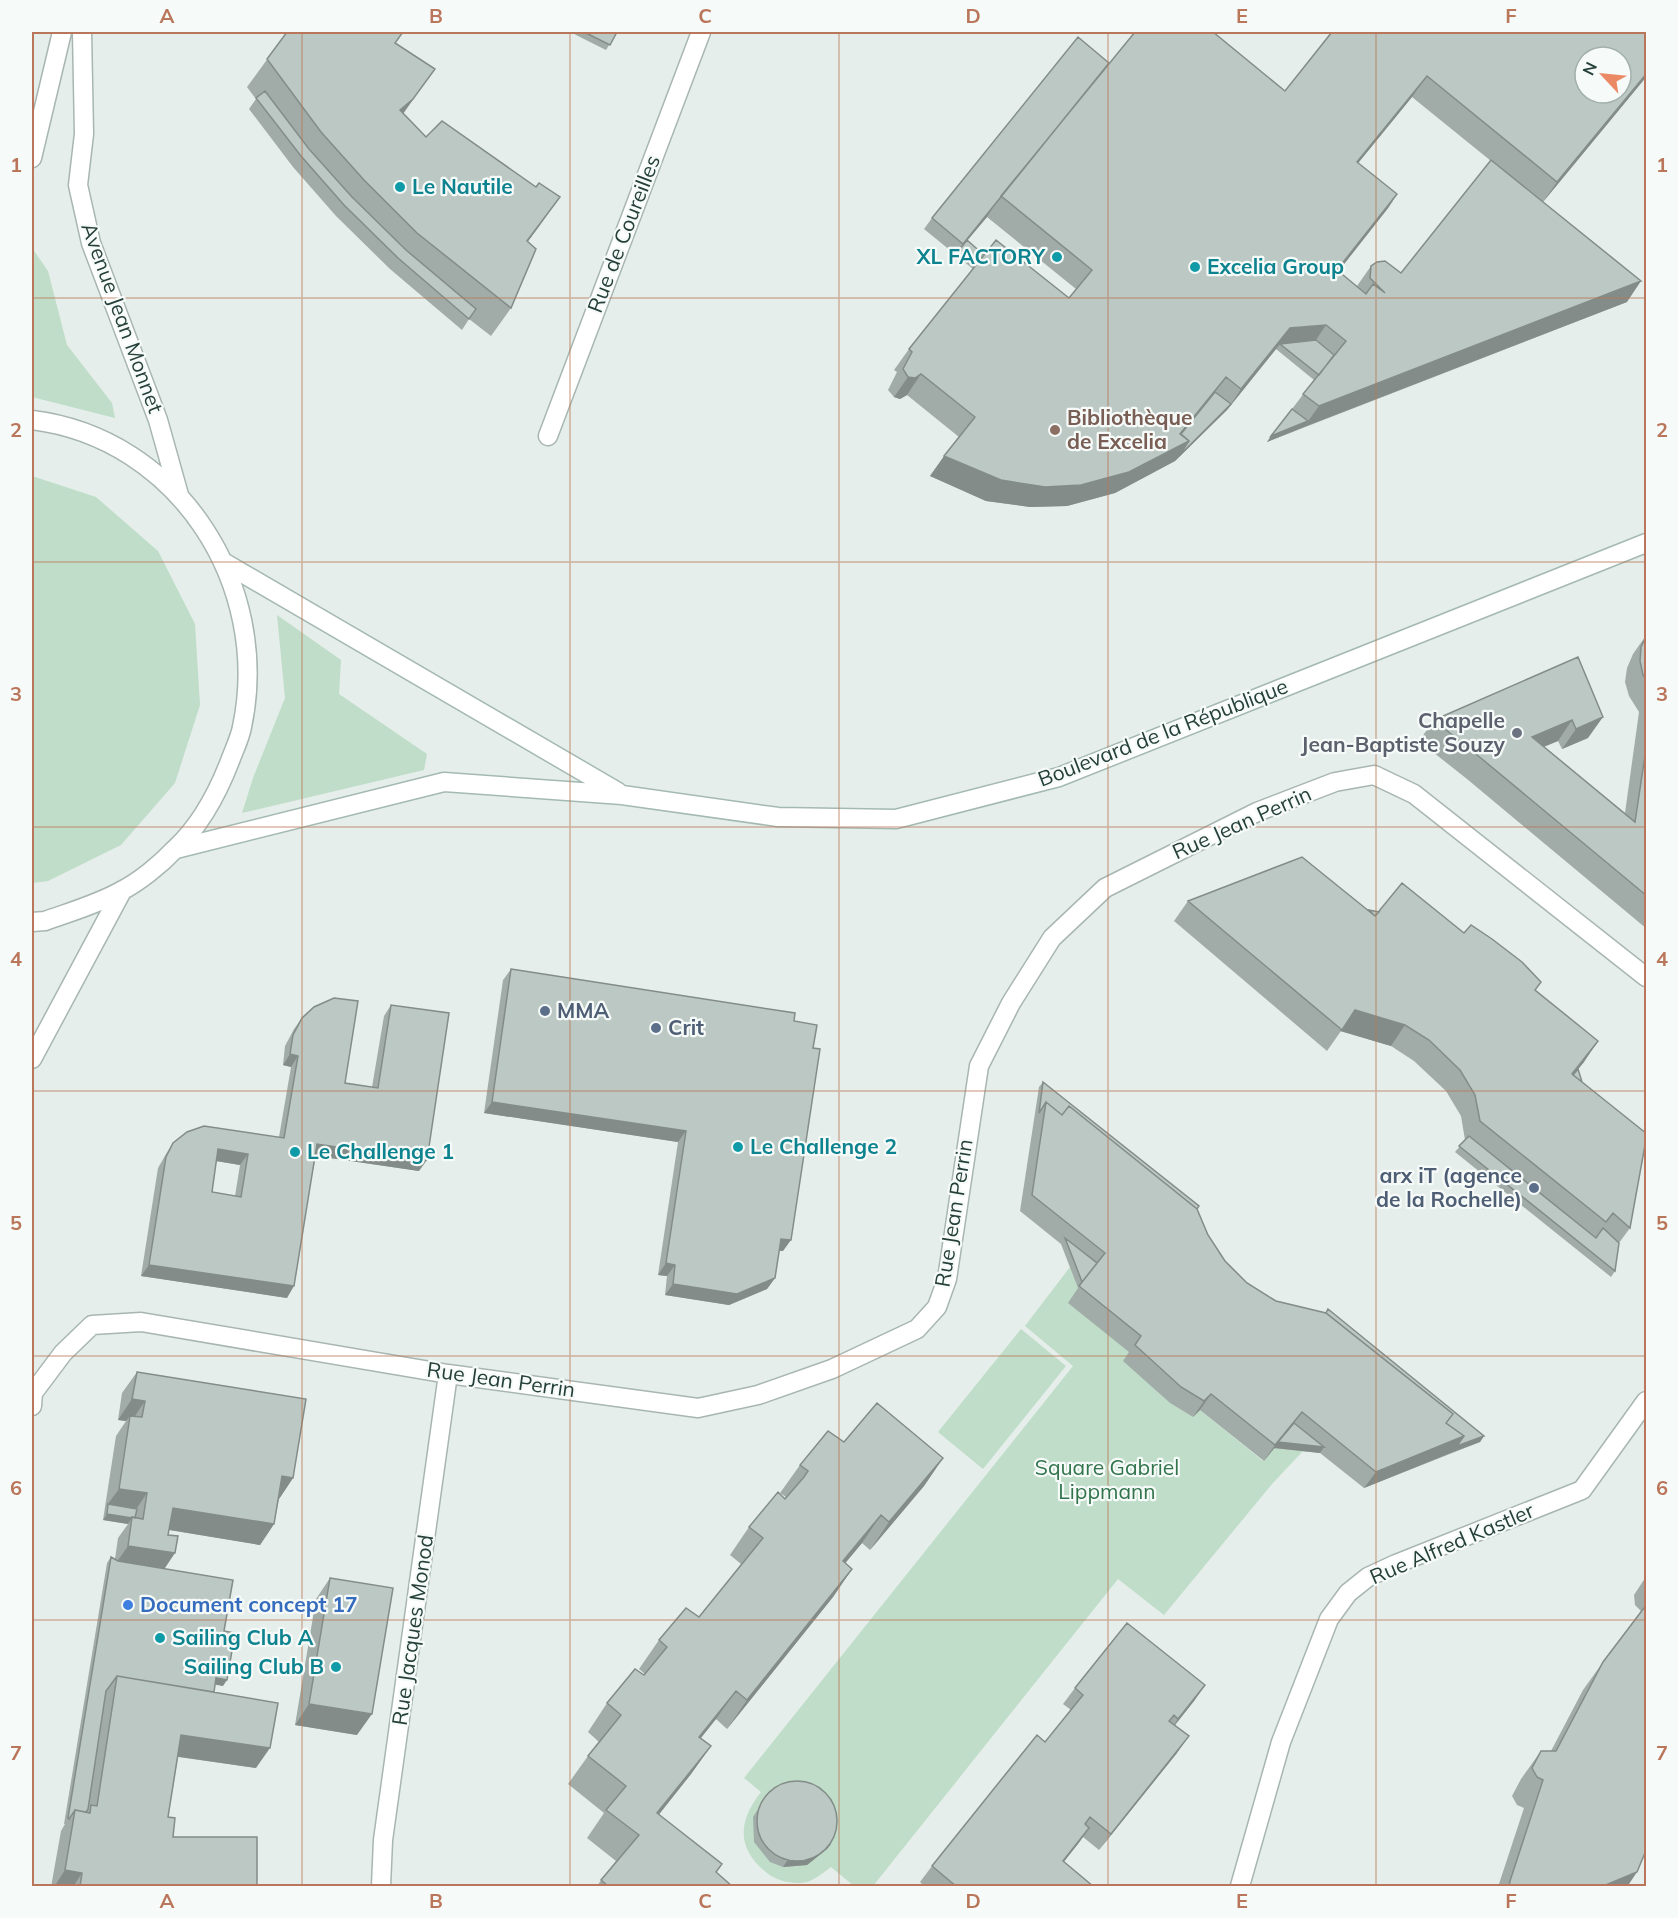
<svg xmlns="http://www.w3.org/2000/svg" width="1678" height="1918" viewBox="0 0 1678 1918" font-family="Mulish,sans-serif">
	<rect width="100%" height="100%" fill="#e5eeea"/>
	<path fill="#bfddc8" d="M32 248 48 271 67 345 112 403 115 418 32 397Z
		M32 476 96 497 158 551 195 624 200 705 175 783 121 845 48 881 32 883Z
		M277 615 341 660 339 694 427 754 424 770 242 813 253 778 285 698Z
		M1070 1267 1079 1289 1130 1352 1124 1361 1170 1403 1193 1417 1200 1410 1263 1461 1274 1448 1303 1451 1272 1484 1164 1615 1118 1579 873 1886H854L831 1867C824 1872 816 1879 807 1882 794 1885 777 1881 767 1873 736 1849 738 1821 761 1792L744 1778 1073 1366 1025 1326Z
		M1021 1329 1066 1366 983 1469 938 1432Z"/>
	<g fill="none" stroke-linecap="round" stroke-linejoin="round">
		<defs>
			<path id="minor" d="M548 436 701 32
				M32 1406 33 1393 63 1353 92 1325 141 1322 448 1374 698 1408 758 1395 832 1369 917 1329 937 1307 947 1279 979 1066 1011 1003 1052 938 1105 888 1257 812 1335 782 1374 775 1414 794 1646 977
				M381 1886 383 1840 448 1374
				M1240 1886 1281 1742 1329 1619 1348 1593 1368 1577 1396 1564 1582 1490 1646 1401"/>
			<path id="tertiary" d="M82 32 84 134 78 185 91 243 158 420 179 495
				M32 158 62 32
				M32 420C178 438 272 585 242 727 240 738 234 750 230 761 218 792 200 826 175 849 161 864 139 882 121 891 98 904 70 912 45 921L32 922
				M32 1059 122 891"/>
			<path id="secondary" d="M225 563 618 792
				M176 849 444 782 622 795 778 817 896 819 1059 777 1646 543"/>
		</defs>
		<use href="#minor" stroke="#a8b6b1" stroke-width="21"/>
		<use href="#tertiary" stroke="#a8b6b1" stroke-width="21"/>
		<use href="#secondary" stroke="#a4b9b2" stroke-width="21"/>
		<use href="#minor" stroke="#fff" stroke-width="18"/>
		<use href="#tertiary" stroke="#fff" stroke-width="18"/>
		<use href="#secondary" stroke="#fff" stroke-width="18"/>
	</g>
	<path fill="#a1aca8" fill-rule="evenodd" d="M287 32 395 43 403 114 426 137 540 225 527 242 511 308 491 336 469 319 462 330 390 269 336 216 293 167 249 109 256 99 247 87Z
		M571 32H617L606 50 578 36Z
		M1330 32H1647V76L1543 202 1627 302 1267 442 1314 380 1276 349 1227 410 1175 461 1115 493 1067 506 1030 507 986 501 930 476 959 437 907 395 900 399 894 397 888 390 897 372 894 370 909 349 973 269 924 229 932 218 1109 63 1285 91 1331 32ZM1412 97 1491 161 1401 273 1371 266 1357 286 1338 271 1393 201 1358 163ZM987 217 1076 289 1069 298 985 255 966 242Z
		M1647 634V929L1467 779 1419 741 1434 720 1578 657 1588 738 1562 749 1558 741 1543 747 1625 813 1639 712 1629 696 1625 682 1627 668 1633 654Z
		M1188 901 1369 910 1535 990 1584 1062 1577 1070 1630 1228 1619 1243 1615 1271 1611 1277 1455 1152 1465 1140 1461 1116 1446 1091 1414 1061 1391 1046 1341 1031 1327 1051 1174 921Z
		M511 969 794 1021 783 1251H779L775 1278 767 1289 729 1305 665 1295 667 1276 658 1275 678 1142 484 1113 503 980Z
		M391 1005 419 1171 316 1156 287 1298 141 1276 158 1168 166 1154 173 1143 279 1137 291 1067 283 1065 285 1046 294 1029 302 1018 345 1083 372 1087 384 1016ZM216 1161 240 1165 235 1196 212 1192Z
		M1043 1082 1197 1209 1208 1235 1225 1261 1247 1283 1484 1436 1480 1442 1364 1488 1320 1453 1274 1448 1276 1446 1264 1461 1200 1410 1193 1417 1170 1403 1123 1361 1129 1352 1068 1303 1078 1288 1061 1244 1020 1211 1039 1087Z
		M137 1372 293 1478 279 1499 274 1524 260 1545 169 1530 165 1568 224 1631 223 1686 215 1684 214 1692 256 1768 178 1757 168 1817 173 1837 257 1887H51L61 1831 65 1824H64L107 1563 111 1557 115 1559 118 1538 128 1524 103 1520 116 1436 126 1421 118 1420 122 1393Z
		M844 1442 943 1458 924 1486 870 1550 862 1543 845 1563 852 1569 833 1597 727 1729 716 1719 701 1738 711 1746 691 1774 659 1814 716 1872 733 1887H596L616 1861 587 1838 604 1813 568 1784 588 1756 599 1742 588 1732 607 1703 645 1674 639 1669 659 1640 699 1617 741 1564 730 1555 749 1527 786 1497 780 1493 800 1465Z
		M1647 1575V1848L1627 1887H1498L1524 1808 1517 1805 1512 1796 1521 1779 1541 1751H1551L1583 1690 1603 1662 1641 1611 1635 1605 1634 1595Z
		M330 1578 357 1735 295 1725 316 1599Z
		M1205 1685 1194 1701 1175 1725 1177 1753 1099 1850 1083 1837 1064 1862 1094 1887H925L920 1882 932 1866 1045 1742 1071 1710 1063 1704 1075 1688Z
		M770 1790 831 1844 827 1849 807 1865 783 1867 770 1862 754 1842 753 1817Z"/>
	<path fill="#838c88" d="M1647 73V76L1543 202 1557 182Z
		M1427 76 1412 97 1346 178 1357 162Z
		M415 97 393 128 400 110Z
		M1397 194 1387 209 1393 201 1389 207 1323 291 1337 270Z
		M560 197 540 225 507 270 527 241Z
		M993 207 987 217 960 249 963 244Z
		M1641 281 1627 302 1304 427 1319 406Z
		M1326 325 1312 346 1280 344 1227 410 1175 461 1115 493 1067 506 1030 507 986 501 930 476 944 456 1129 472 1231 404 1241 389 1290 328Z
		M921 374 907 395 900 399 894 397 908 377Z
		M1226 377 1211 397 1170 449 1180 434Z
		M1308 421 1304 427 1267 442 1271 436Z
		M1603 717 1588 738 1562 749 1576 729Z
		M1572 720 1558 741 1517 758 1532 737Z
		M1355 1010 1405 1025 1391 1046 1340 1031Z
		M1598 1041 1584 1062 1562 1089 1572 1074Z
		M290 1054 298 1056 291 1067 283 1065Z
		M492 1102 686 1131 678 1142 484 1113Z
		M317 1144 427 1160 419 1171 310 1155Z
		M218 1149 248 1154 240 1165 210 1160Z
		M781 1239 791 1240 783 1251 773 1250Z
		M666 1263 675 1265 667 1276 658 1275Z
		M149 1265 294 1286 287 1298 141 1276Z
		M775 1278 767 1289 729 1305 665 1295 673 1284Z
		M1211 1394 1200 1410 1193 1417 1204 1401Z
		M132 1399 145 1401 131 1422 130 1416 126 1421 118 1420Z
		M1302 1412 1290 1428 1324 1447 1320 1453 1274 1448 1276 1446 1264 1461 1275 1445Z
		M1464 1436 1453 1452 1364 1488 1376 1472Z
		M1484 1436 1480 1442 1453 1452 1457 1446Z
		M943 1458 924 1486 870 1550 889 1522Z
		M282 1476 293 1478 279 1499Z
		M119 1489 147 1493 133 1514 108 1504 104 1509Z
		M173 1508 274 1524 260 1545 158 1528Z
		M107 1514 132 1518 128 1524 103 1520Z
		M881 1515 862 1543 823 1590 843 1561Z
		M128 1546 175 1553 161 1574 114 1566Z
		M852 1569 833 1597 727 1729 747 1700Z
		M216 1678 227 1680 223 1686 212 1684Z
		M1205 1685 1194 1701 1167 1735 1178 1719Z
		M736 1691 716 1719 679 1765 699 1737Z
		M309 1704 372 1714 357 1735 295 1725Z
		M181 1735 270 1748 256 1768 167 1755Z
		M1189 1736 1177 1753 1099 1850 1111 1834Z
		M711 1746 691 1774 638 1841 657 1813Z
		M1089 1828 1078 1844 1051 1877 1063 1861Z
		M831 1844 827 1849 807 1865 783 1867 787 1861Z
		M65 1870 82 1873 73 1887H54Z
		M1637 1872 1627 1887H1601Z"/>
	<path fill="#bbc8c3" stroke="#838c88" stroke-width="1.5" fill-rule="evenodd" d="M287 32H403L395 43 435 69 413 99 400 110 426 137 442 121 536 187 539 183 560 197 527 241 536 249 511 308 417 233 364 180 321 132 267 59Z
		M584 32H617L610 45Z
		M1135 32H1213L1285 91 1332 32H1647V73L1557 182 1427 76 1357 162 1397 194 1337 270 1366 294 1373 284 1385 293 1370 278 1371 266 1377 262 1385 261 1401 273 1491 160 1641 281 1319 406 1303 394 1346 341 1326 325 1290 328 1241 389 1226 377 1180 434 1189 441 1129 472 1081 485 1045 487 1001 480 944 456 975 417 921 374 915 378 908 377 903 369 912 352 909 349 996 240 1069 298 1092 270 1001 196ZM1585 57H1621V93H1585Z
		M1078 37 1109 63 963 244 932 218Z
		M265 91 309 149 352 197 406 250 476 309 469 319 398 258 344 205 301 156 256 98Z
		M967 240 984 255 977 263 960 249Z
		M1316 340 1334 355 1319 375 1280 344Z
		M1215 392 1231 404 1179 456 1189 441 1181 434Z
		M1292 409 1308 421 1271 436Z
		M1647 635V680L1643 675 1640 661 1641 647Z
		M1578 657 1603 717 1576 729 1572 720 1532 737 1635 822 1647 742V896L1482 759 1434 720Z
		M1302 857 1375 916 1402 883 1464 933 1471 925 1492 939 1522 962 1541 982 1535 990 1598 1041 1572 1074 1647 1134 1630 1228 1613 1213 1606 1222 1480 1121 1475 1095 1460 1070 1429 1040 1405 1025 1355 1010 1342 1030 1188 901Z
		M1369 910 1379 912 1375 916Z
		M511 969 795 1013 794 1021 817 1025 813 1048 820 1049 791 1240 781 1239 775 1278 737 1294 673 1284 675 1265 666 1263 686 1131 492 1102Z
		M334 998 358 1001 345 1083 378 1088 391 1005 449 1013 427 1160 317 1144 294 1286 149 1265 166 1157 173 1143 187 1132 204 1126 284 1138 298 1056 290 1054 293 1035 302 1018 314 1007ZM218 1149 248 1154 241 1197 212 1192Z
		M1578 1069 1582 1082 1573 1075Z
		M1043 1082 1199 1206 1197 1209 1069 1106 1062 1115 1046 1102 1039 1113Z
		M1046 1102 1062 1115 1069 1106 1197 1209 1208 1235 1225 1261 1247 1283 1276 1301 1326 1313 1453 1414 1446 1423 1464 1436 1376 1472 1302 1412 1275 1445 1211 1394 1204 1401 1181 1387 1135 1345 1141 1336 1079 1286 1105 1253 1032 1195Z
		M1469 1136 1596 1238 1603 1228 1619 1243 1615 1271 1459 1146Z
		M1065 1238 1097 1263 1082 1282 1074 1261Z
		M1328 1309 1484 1436 1457 1446 1464 1436 1446 1423 1453 1414 1326 1313Z
		M137 1372 306 1399 293 1478 282 1476 274 1524 173 1508 168 1535 178 1536 175 1553 128 1546 132 1517 143 1519 147 1493 119 1489 130 1416 142 1417 145 1401 132 1399Z
		M877 1403 943 1458 889 1522 881 1515 843 1561 852 1569 747 1700 736 1691 699 1737 711 1746 657 1813 722 1864 716 1872 733 1887H609L601 1880 639 1835 606 1810 626 1786 588 1756 621 1715 607 1703 635 1669 644 1675 667 1647 659 1640 686 1608 699 1617 763 1538 749 1527 778 1492 785 1499 804 1477 808 1471 800 1465 828 1431 844 1442Z
		M1294 1423 1324 1447 1278 1442Z
		M108 1504 137 1509 135 1518 132 1517V1518L107 1514Z
		M111 1557 118 1561 233 1580 224 1631 235 1633 227 1680 216 1678 214 1692 117 1676 106 1691 88 1809 86 1812 75 1810 69 1819 68 1818Z
		M330 1578 393 1588 372 1714 309 1704Z
		M1647 1604V1848L1637 1872 1601 1887H1509L1510 1881 1543 1780 1537 1777 1532 1768 1541 1751H1556L1603 1662Z
		M1127 1623 1205 1685 1178 1719 1174 1715 1169 1721 1189 1736 1111 1834 1090 1817 1085 1824 1089 1828 1063 1861 1094 1887H957L932 1866 1037 1735 1045 1742 1083 1695 1075 1688Z
		M117 1676 278 1703 270 1748 181 1735 168 1817 175 1818 173 1837H257V1887H80L82 1873 65 1870 75 1810 90 1813 91 1805 97 1806Z
		M757 1821a40 40 0 1 1 80 0a40 40 0 1 1-80 0Z"/>
	<path fill="none" stroke="#ba765a" stroke-width="1.5" stroke-opacity="0.55" d="M302 32V1886M570 32V1886M839 32V1886M1108 32V1886M1376 32V1886M32 298H1646M32 562H1646M32 827H1646M32 1091H1646M32 1356H1646M32 1620H1646"/>
	<g fill="#0f9aa8" stroke="#f6faf8" stroke-width="2">
		<circle cx="400" cy="187" r="6"/>
		<circle cx="1057" cy="257" r="6"/>
		<circle cx="1195" cy="267" r="6"/>
		<circle cx="738" cy="1147" r="6"/>
		<circle cx="295" cy="1152" r="6"/>
		<circle cx="160" cy="1638" r="6"/>
		<circle cx="336" cy="1667" r="6"/>
	</g>
	<circle fill="#8d6e63" stroke="#f6faf8" stroke-width="2" cx="1055" cy="430" r="6"/>
	<circle fill="#6b7280" stroke="#f6faf8" stroke-width="2" cx="1517" cy="733" r="6"/>
	<g fill="#5c6f8a" stroke="#f6faf8" stroke-width="2">
		<circle cx="545" cy="1011" r="6"/>
		<circle cx="656" cy="1028" r="6"/>
		<circle cx="1534" cy="1188" r="6"/>
	</g>
	<circle fill="#3f7fe0" stroke="#f6faf8" stroke-width="2" cx="128" cy="1605" r="6"/>
	<g text-anchor="middle" stroke-width="4.5" stroke-linejoin="round" paint-order="stroke">
		<g font-size="21" font-weight="bold" fill="#0d838f" stroke="#f6faf8" text-anchor="start">
			<text x="412" y="194">Le Nautile</text>
			<text x="1045" y="264" text-anchor="end">XL FACTORY</text>
			<text x="1207" y="274">Excelia Group</text>
			<text x="750" y="1154">Le Challenge 2</text>
			<text x="307" y="1159">Le Challenge 1</text>
			<text x="172" y="1645">Sailing Club A</text>
			<text x="324" y="1674" text-anchor="end">Sailing Club B</text>
		</g>
		<g font-size="21" fill="#253f39" stroke="#f6faf8">
			<text transform="translate(624 234) rotate(-69)" y="7">Rue de Coureilles</text>
			<text transform="translate(122 318) rotate(70)" y="7">Avenue Jean Monnet</text>
			<text transform="translate(1163 733) rotate(-21)" y="7">Boulevard de la République</text>
			<text transform="translate(1242 823) rotate(-24)" y="7">Rue Jean Perrin</text>
			<text transform="translate(954 1213) rotate(-81)" y="7">Rue Jean Perrin</text>
			<text transform="translate(501 1380) rotate(8)" y="7">Rue Jean Perrin</text>
			<text transform="translate(1452 1544) rotate(-23)" y="7">Rue Alfred Kastler</text>
			<text transform="translate(413 1630) rotate(-82)" y="7">Rue Jacques Monod</text>
		</g>
		<g font-size="21" font-weight="bold" fill="#785e54" stroke="#f6faf8" text-anchor="start">
			<text x="1067" y="425">Bibliothèque<tspan x="1067" dy="24">de Excelia</tspan></text>
		</g>
		<g font-size="21" font-weight="bold" fill="#5b616d" stroke="#f6faf8" text-anchor="end">
			<text x="1505" y="728">Chapelle<tspan x="1505" dy="24">Jean-Baptiste Souzy</tspan></text>
		</g>
		<g font-size="21" font-weight="bold" fill="#4e5e75" stroke="#f6faf8" text-anchor="start">
			<text x="557" y="1018">MMA</text>
			<text x="668" y="1035">Crit</text>
			<text x="1522" y="1183" text-anchor="end">arx iT (agence<tspan x="1522" dy="24">de la Rochelle)</tspan></text>
		</g>
		<g font-size="21" fill="#31744c" stroke="#f6faf8">
			<text x="1107" y="1475">Square Gabriel<tspan x="1107" dy="24">Lippmann</tspan></text>
		</g>
		<g font-size="21" font-weight="bold" fill="#366cbe" stroke="#f6faf8" text-anchor="start">
			<text x="140" y="1612">Document concept 17</text>
		</g>
	</g>
	<rect width="1678" height="1918" fill="none" stroke="#f6faf8" stroke-width="66"/>
	<g transform="translate(1603 75) rotate(296)"><circle r="28" fill="#f6faf8" stroke="#a2afac" stroke-width="1.5"/>
	<path d="M0-4.5L10 22L0 15L-10 22Z" fill="#ec8965"/>
	<text y="-9" font-size="16" font-weight="bold" text-anchor="middle" fill="#253f39">N</text>
	</g>
	<rect x="33" y="33" width="1612" height="1852" fill="none" stroke="#ba765a" stroke-width="2"/>
	<g font-size="20" text-anchor="middle" font-weight="bold" fill="#ba765a">
		<text x="167" y="23">A</text>
		<text x="436" y="23">B</text>
		<text x="705" y="23">C</text>
		<text x="973" y="23">D</text>
		<text x="1242" y="23">E</text>
		<text x="1511" y="23">F</text>
		<text x="16" y="172">1</text>
		<text x="1662" y="172">1</text>
		<text x="16" y="437">2</text>
		<text x="1662" y="437">2</text>
		<text x="16" y="701">3</text>
		<text x="1662" y="701">3</text>
		<text x="16" y="966">4</text>
		<text x="1662" y="966">4</text>
		<text x="16" y="1230">5</text>
		<text x="1662" y="1230">5</text>
		<text x="16" y="1495">6</text>
		<text x="1662" y="1495">6</text>
		<text x="16" y="1760">7</text>
		<text x="1662" y="1760">7</text>
		<text x="167" y="1908">A</text>
		<text x="436" y="1908">B</text>
		<text x="705" y="1908">C</text>
		<text x="973" y="1908">D</text>
		<text x="1242" y="1908">E</text>
		<text x="1511" y="1908">F</text>
	</g>
</svg>
